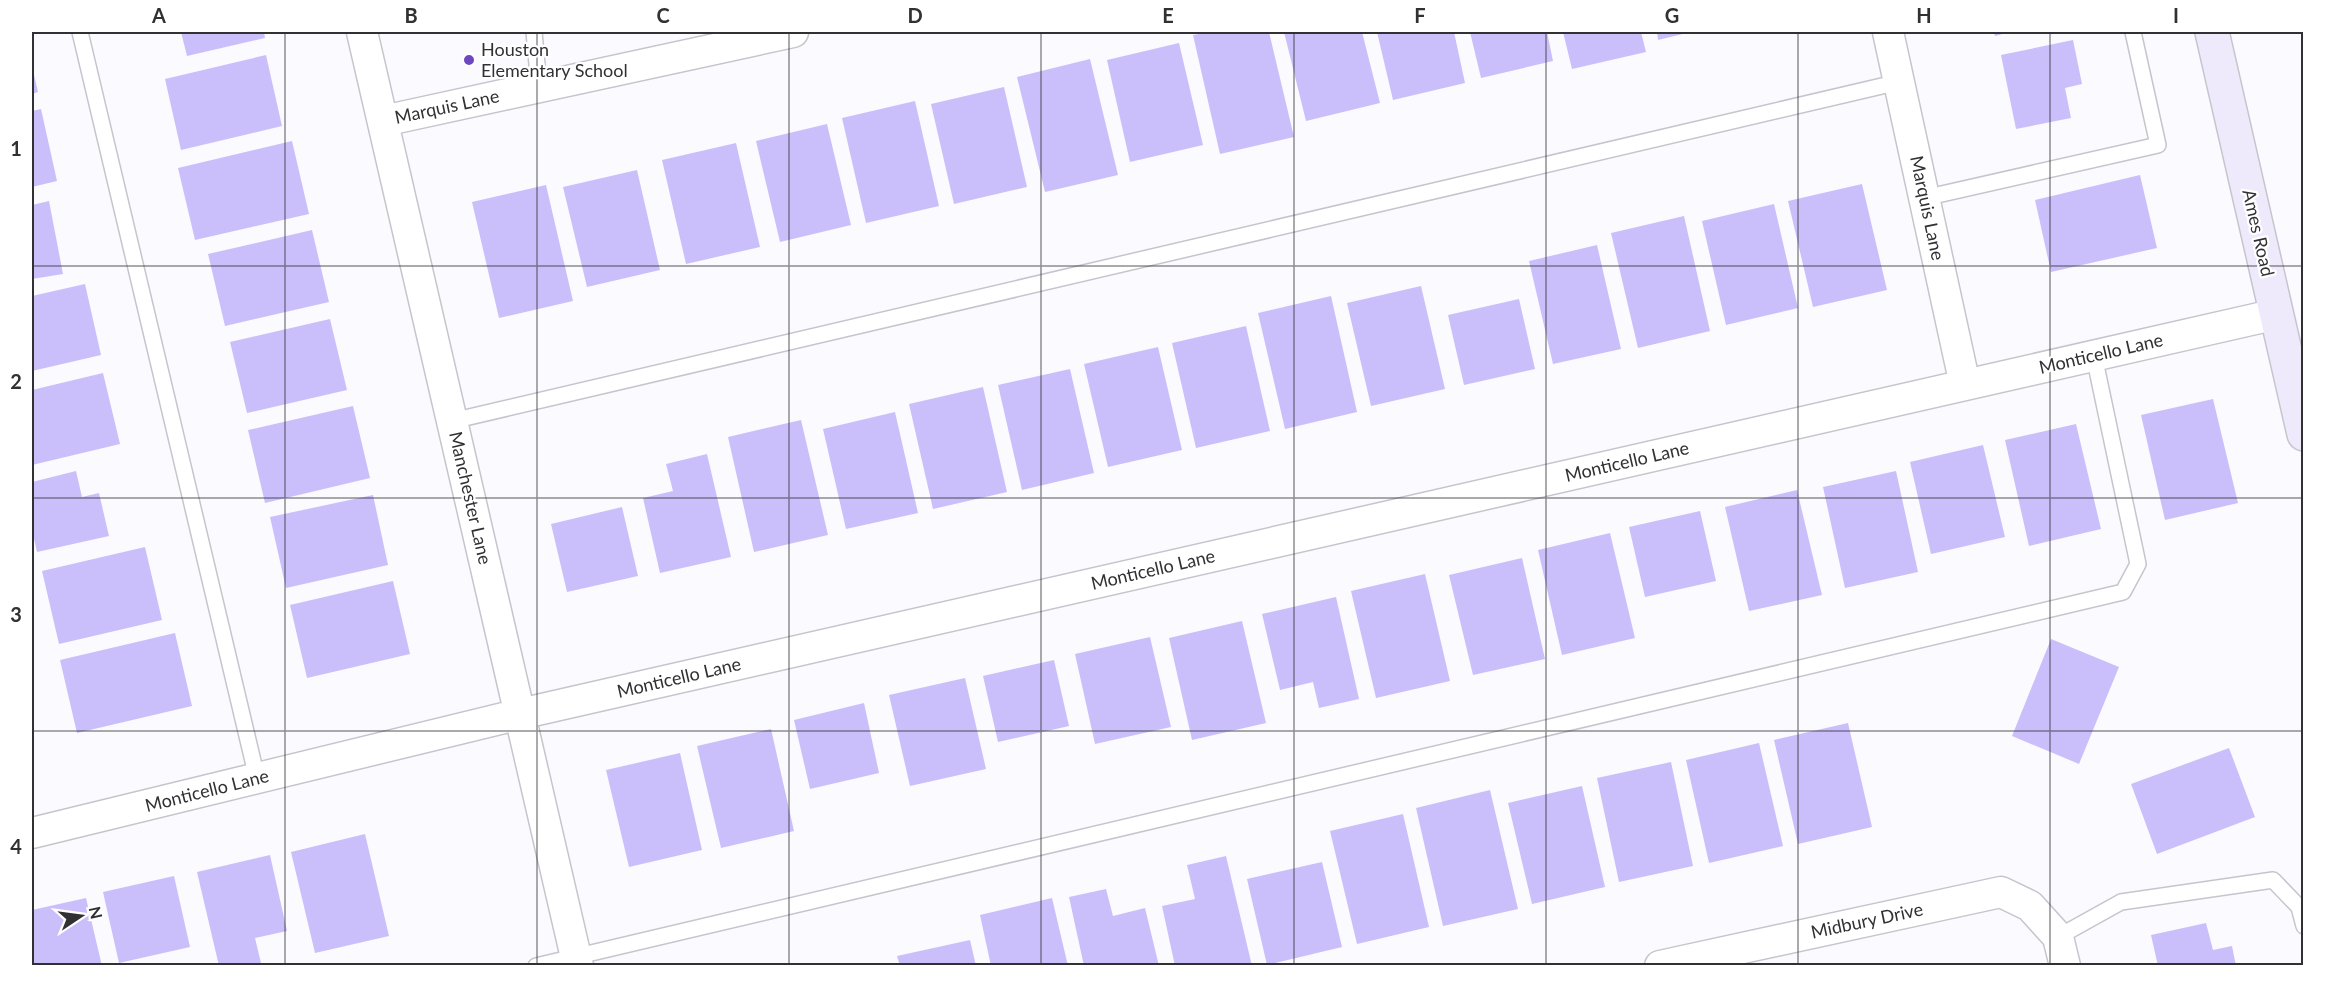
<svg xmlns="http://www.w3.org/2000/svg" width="2335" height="997" viewBox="0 0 2335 997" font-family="Lato,sans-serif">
	<rect width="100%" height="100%" fill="#fbfaff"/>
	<path fill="#cbbffb" d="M181 32H264L265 38 187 56Z
		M1210 32H1269L1294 137 1220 154 1193 35Z
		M1284 32H1362L1380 103 1306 121Z
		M1377 32H1454L1465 83 1393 100Z
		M1470 32H1547L1553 61 1481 78Z
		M1563 32H1641L1646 52 1572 69Z
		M1657 32H1691L1658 40Z
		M1994 32H2010L1995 36Z
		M2073 40 2082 84 2065 88 2071 118 2016 129 2001 55Z
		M1179 43 1203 145 1130 162 1107 60Z
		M266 55 282 126 181 150 165 79Z
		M1090 59 1118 175 1045 192 1017 77Z
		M32 66 38 92 32 94Z
		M1004 87 1027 187 954 204 931 104Z
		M915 101 939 206 866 223 842 118Z
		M41 109 57 181 32 187V111Z
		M827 124 851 225 780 242 756 141Z
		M292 141 309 214 195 240 178 168Z
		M736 143 760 247 686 264 662 160Z
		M637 170 660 270 587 287 563 187Z
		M2140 175 2157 248 2051 272 2035 200Z
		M1862 184 1887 290 1813 307 1788 201Z
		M546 185 573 301 499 318 472 202Z
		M49 201 63 274 32 279V205Z
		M1774 204 1798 308 1726 325 1702 221Z
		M1684 216 1710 331 1638 348 1611 233Z
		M312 230 329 302 225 326 208 254Z
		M1597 245 1621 349 1553 364 1529 261Z
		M85 284 101 355 32 371V296Z
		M1421 286 1445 389 1371 406 1347 303Z
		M1331 296 1357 412 1285 429 1258 313Z
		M1519 299 1535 369 1464 385 1448 315Z
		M330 319 347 390 247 413 230 342Z
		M1246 326 1270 431 1196 448 1172 343Z
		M1158 347 1182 450 1108 467 1084 364Z
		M1070 369 1094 473 1022 490 998 385Z
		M103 373 120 444 32 465V390Z
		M983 387 1007 492 933 509 909 404Z
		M2213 399 2238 503 2165 520 2141 415Z
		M353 406 370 478 265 503 248 430Z
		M895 412 918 513 846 529 823 429Z
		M801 420 828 535 754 552 728 437Z
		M2076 424 2101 529 2029 546 2005 440Z
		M1983 445 2005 537 1931 554 1910 462Z
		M707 454 731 557 660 573 643 498 673 491 666 464Z
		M76 471 82 497 99 493 109 536 37 552 32 530V482Z
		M1896 471 1918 572 1845 588 1823 487Z
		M1797 490 1822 595 1749 611 1725 507Z
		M373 495 388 565 286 588 270 517Z
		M622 507 638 576 567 592 551 524Z
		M1700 511 1716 581 1645 597 1629 527Z
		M1610 533 1635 638 1562 655 1538 550Z
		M145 547 162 620 59 644 42 571Z
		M1522 558 1545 659 1473 675 1449 575Z
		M1425 574 1450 681 1376 698 1351 591Z
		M393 581 410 654 307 678 290 605Z
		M1336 597 1359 699 1319 708 1313 682 1280 690 1262 614Z
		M1242 621 1266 723 1192 740 1169 638Z
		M175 633 192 706 77 733 60 660Z
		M1150 637 1171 727 1095 744 1075 654Z
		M2051 639 2119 667 2079 764 2012 736Z
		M1054 660 1069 726 998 742 983 676Z
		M965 678 986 769 910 786 889 695Z
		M864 703 879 773 810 789 794 720Z
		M1848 723 1872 827 1798 844 1774 740Z
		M771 729 794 831 721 848 697 746Z
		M1759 743 1783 846 1709 863 1686 760Z
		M2229 748 2255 817 2157 854 2131 784Z
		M680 753 702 850 629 867 606 770Z
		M1671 762 1693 866 1619 882 1597 778Z
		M1582 786 1605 887 1532 904 1508 803Z
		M1490 790 1518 909 1443 926 1416 808Z
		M1403 814 1429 927 1357 944 1330 831Z
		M365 834 389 936 315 953 291 852Z
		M270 855 287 931 255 938 261 963 250 966H219L197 872Z
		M1226 856 1252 966H1175L1162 906 1195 899 1187 865Z
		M1322 862 1342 947 1267 965 1247 879Z
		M174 876 190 947 119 963 103 892Z
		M1106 889 1113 916 1145 908 1159 966H1084L1069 897Z
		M86 898 102 966H32V910Z
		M1052 898 1068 966H991L980 915Z
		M2206 923 2213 950 2232 946 2236 966H2158L2151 935Z
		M970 940 976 966H900L897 956Z"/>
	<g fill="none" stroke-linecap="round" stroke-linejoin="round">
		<defs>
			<path id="lane" d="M80 32 257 778
				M534 32 539 86
				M1924 198 2158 145 2133 32
				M452 421 1899 82
				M2058 937 2121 902 2273 880 2299 907 2304 926
				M536 966 2123 592 2138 564 2094 356"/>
			<path id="street" d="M362 32 578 966
				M1888 32 1965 385
				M383 121 793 32
				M32 833 520 714 2277 314
				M1660 966 2001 892 2030 906 2058 937 2065 966"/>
			<path id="secondary" d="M2212 32 2304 434"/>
		</defs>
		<use href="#lane" stroke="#c6c5cd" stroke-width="18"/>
		<use href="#street" stroke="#c6c5cd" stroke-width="33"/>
		<use href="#secondary" stroke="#c6c5cd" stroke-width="36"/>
		<use href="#lane" stroke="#fff" stroke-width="15"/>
		<use href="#street" stroke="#fff" stroke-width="30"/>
		<use href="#secondary" stroke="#eeeafc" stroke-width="33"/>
	</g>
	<path fill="none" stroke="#313134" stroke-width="1.5" stroke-opacity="0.55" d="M285 32V966M537 32V966M789 32V966M1041 32V966M1294 32V966M1546 32V966M1798 32V966M2050 32V966M32 266H2304M32 498H2304M32 731H2304"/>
	<circle fill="#6e47c0" stroke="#fff" stroke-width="2" cx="469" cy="60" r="6"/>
	<g text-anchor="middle" stroke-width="4.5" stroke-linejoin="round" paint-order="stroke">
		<g font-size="18" fill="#313134" stroke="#fff" text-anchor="start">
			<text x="481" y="56">Houston<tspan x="481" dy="21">Elementary School</tspan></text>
		</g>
		<g font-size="18" fill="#313134" stroke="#fff">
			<text transform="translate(447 107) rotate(-12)" y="6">Marquis Lane</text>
			<text transform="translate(1927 208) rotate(78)" y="6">Marquis Lane</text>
			<text transform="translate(2258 233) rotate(77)" y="6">Ames Road</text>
			<text transform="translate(2101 354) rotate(-13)" y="6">Monticello Lane</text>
			<text transform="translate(1627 462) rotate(-13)" y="6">Monticello Lane</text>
			<text transform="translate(470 498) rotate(77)" y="6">Manchester Lane</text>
			<text transform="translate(1153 570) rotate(-13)" y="6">Monticello Lane</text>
			<text transform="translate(679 678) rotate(-13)" y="6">Monticello Lane</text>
			<text transform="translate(207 791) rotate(-14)" y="6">Monticello Lane</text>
			<text transform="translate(1867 921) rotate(-12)" y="6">Midbury Drive</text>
		</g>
	</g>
	<rect width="2335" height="997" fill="none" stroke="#ffffff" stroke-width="66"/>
	<g transform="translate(81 916) rotate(77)" stroke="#ffffff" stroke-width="4.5" paint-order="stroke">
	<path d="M0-4.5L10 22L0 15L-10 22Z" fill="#313134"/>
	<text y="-9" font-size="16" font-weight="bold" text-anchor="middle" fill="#313134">N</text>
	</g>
	<rect x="33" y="33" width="2269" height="931" fill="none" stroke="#313134" stroke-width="2"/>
	<g font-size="20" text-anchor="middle" font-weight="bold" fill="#313134">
		<text x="159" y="23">A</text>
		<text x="411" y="23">B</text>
		<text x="663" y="23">C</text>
		<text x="915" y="23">D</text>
		<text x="1168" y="23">E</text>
		<text x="1420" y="23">F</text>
		<text x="1672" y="23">G</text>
		<text x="1924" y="23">H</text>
		<text x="2176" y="23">I</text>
		<text x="16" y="156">1</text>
		<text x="16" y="389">2</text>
		<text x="16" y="622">3</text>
		<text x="16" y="854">4</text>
	</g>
</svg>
